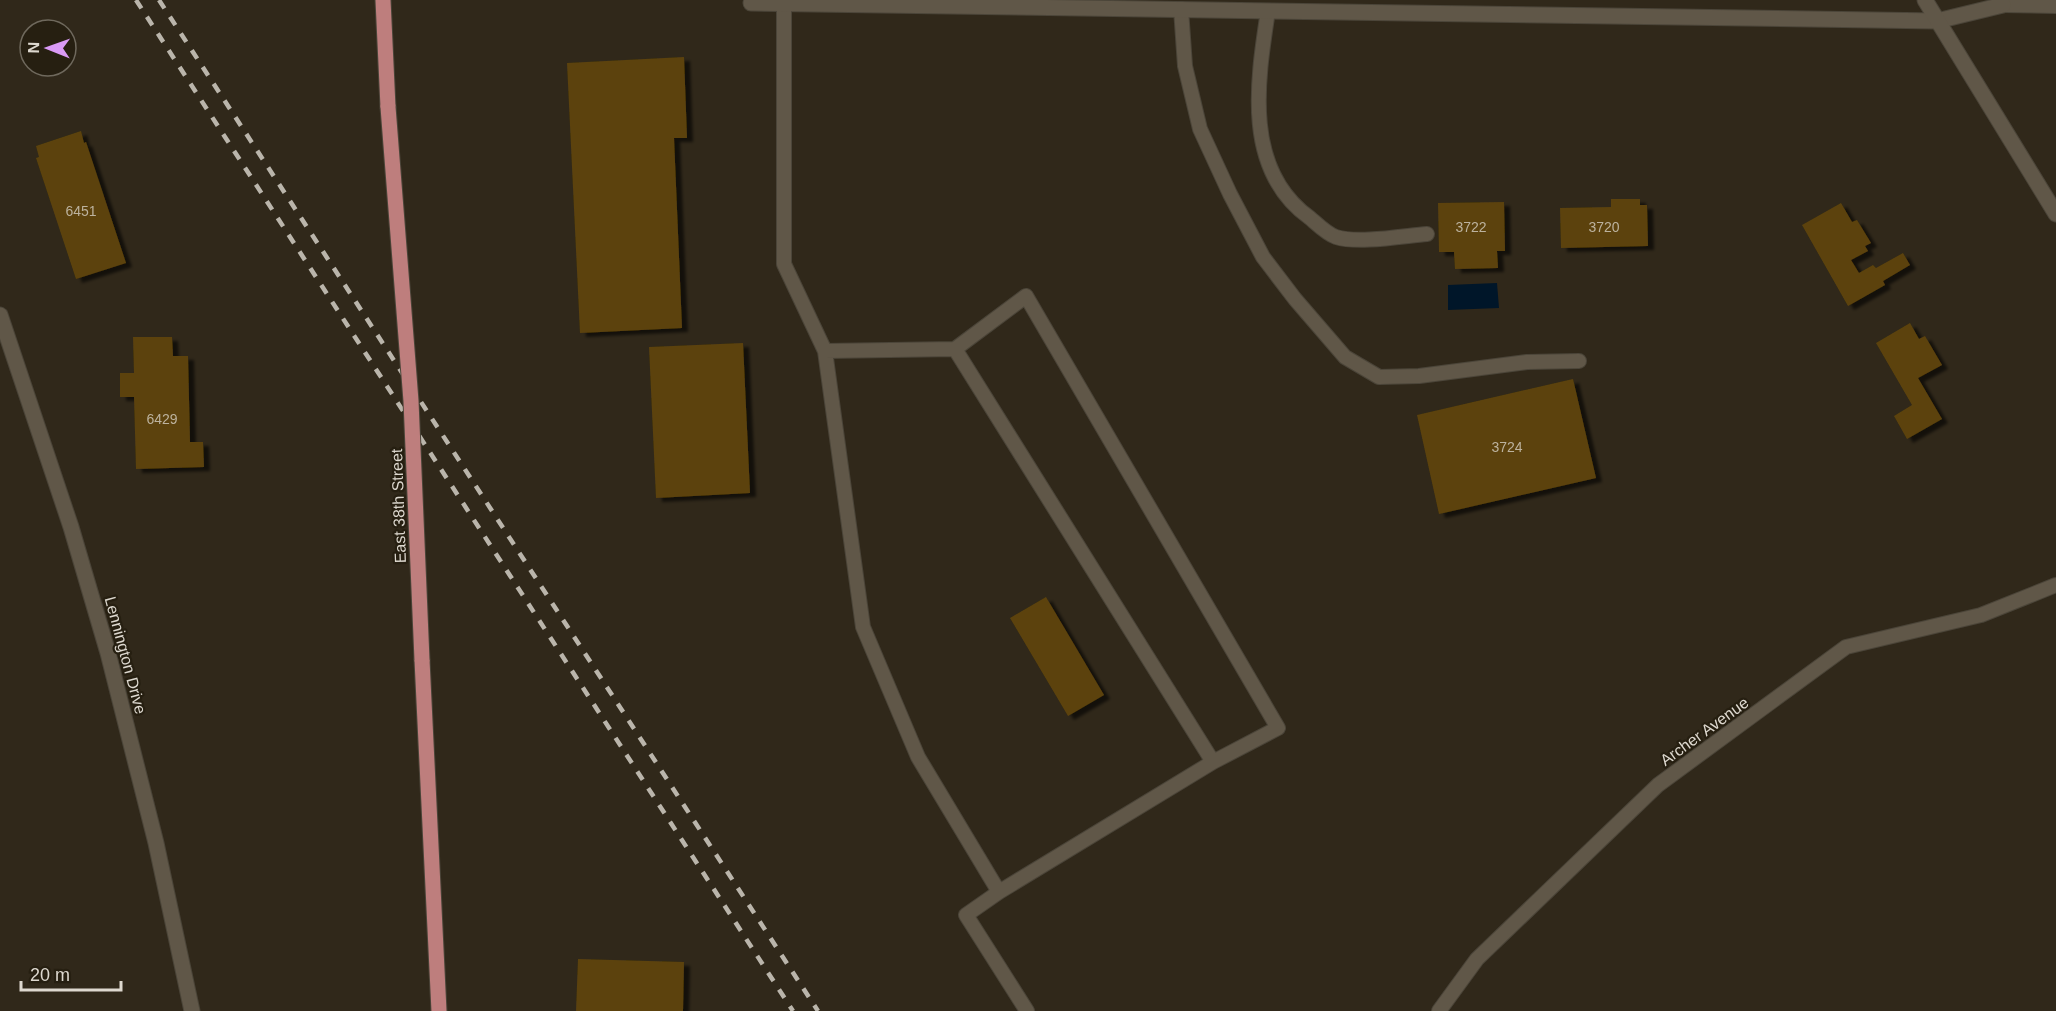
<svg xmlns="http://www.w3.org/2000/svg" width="2056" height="1011" viewBox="0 0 2056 1011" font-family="Arial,sans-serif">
	<defs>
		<filter id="shadow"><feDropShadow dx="6" dy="4" stdDeviation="1.5" flood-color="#0009"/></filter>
	</defs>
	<rect width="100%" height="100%" fill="#30281a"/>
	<path fill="#001629" d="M1497 283 1499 308 1448 310V285Z"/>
	<path fill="#5b420b" filter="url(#shadow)" d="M684 57 687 138H674L682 328 580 333 567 63Z
		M81 131 84 143 86 142 126 263 76 279 36 158 39 157 36 146Z
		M1611 199H1640V205H1647L1648 246 1561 248 1560 208 1611 207Z
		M1504 202 1505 251H1497L1498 268 1455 269 1454 252H1439L1438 203Z
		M1841 203 1852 222 1857 220 1871 243 1865 246 1868 251 1851 260 1859 273 1873 265 1876 268 1903 253 1910 265 1883 281 1885 285 1848 306 1802 225Z
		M1910 323 1919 339 1925 336 1942 365 1918 378 1942 419 1907 439 1894 416 1912 405 1876 343Z
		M133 337H172L173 356H188L190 442H203L204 467 136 469 134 397H120V373H134Z
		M743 343 750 493 656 498 649 347Z
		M1573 379 1596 478 1439 514 1417 415Z
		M1046 597 1104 695 1068 716 1010 618Z
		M578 959 684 962 683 1011H576Z"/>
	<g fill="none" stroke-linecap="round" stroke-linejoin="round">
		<defs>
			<path id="lane" d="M784 4V264L825 351 863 627 918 757 999 892 1213 762 955 349 825 351
				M2003 5 2056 6
				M1181 9 1185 66 1200 129 1230 194 1263 257 1295 299 1345 357 1379 377 1419 376 1527 362 1579 361
				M1268 11C1257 82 1243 170 1310 218 1317 224 1327 234 1336 237 1358 244 1403 236 1427 234
				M955 349 1026 296 1278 728 1213 762
				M999 892 966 915 1027 1011
				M1439 1011 1477 959 1658 785 1846 647 1981 615 2056 585"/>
			<path id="street" d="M751 3 1937 21 2003 5
				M0 315 71 527 108 653 156 843 192 1011"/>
			<path id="secondary" d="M1925 0 2056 214"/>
			<path id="primary" d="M383 0 388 107
				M422 660 439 1011"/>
		</defs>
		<use href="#lane" stroke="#4b4539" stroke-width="16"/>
		<use href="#street" stroke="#4b4539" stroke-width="17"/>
		<use href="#secondary" stroke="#4b4539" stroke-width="17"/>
		<use href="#primary" stroke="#4b4539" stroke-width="17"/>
		<use href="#lane" stroke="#605748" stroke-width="14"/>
		<use href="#street" stroke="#605748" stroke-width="15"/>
		<use href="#secondary" stroke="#605748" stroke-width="15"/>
		<use href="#primary" stroke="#be7e7d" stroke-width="15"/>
		<path stroke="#bab5ab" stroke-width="4.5" stroke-dasharray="10 10" stroke-linecap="butt" d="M136 0 793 1011
			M159 0 818 1011"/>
		<defs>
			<path id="primary-bridge" d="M388 107 411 401 422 660"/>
		</defs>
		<use href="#primary-bridge" stroke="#4b4539" stroke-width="17" stroke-linecap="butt"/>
		<use href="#primary-bridge" stroke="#be7e7d" stroke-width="15"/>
	</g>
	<g text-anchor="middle" stroke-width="4.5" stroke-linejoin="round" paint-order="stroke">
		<g font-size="14" fill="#bcb29e">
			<text x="81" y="216">6451</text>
			<text x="1471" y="232">3722</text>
			<text x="1604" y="232">3720</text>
			<text x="162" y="424">6429</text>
			<text x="1507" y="452">3724</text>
		</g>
		<g font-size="16" fill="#ddd8cf" stroke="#261f11">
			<text transform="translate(398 506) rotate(-92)" y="6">East 38th Street</text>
			<text transform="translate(126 655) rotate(75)" y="6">Lennington Drive</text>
			<text transform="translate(1704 731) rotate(-36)" y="6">Archer Avenue</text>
		</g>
	</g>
	<g transform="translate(48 48) rotate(271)"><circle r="28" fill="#261f11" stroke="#6f695d" stroke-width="1.5"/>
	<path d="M0-4.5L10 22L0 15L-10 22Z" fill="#da9af6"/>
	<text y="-9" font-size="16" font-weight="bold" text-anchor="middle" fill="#ddd8cf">N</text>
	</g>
	<path d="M21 981v9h100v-9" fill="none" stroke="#ddd8cf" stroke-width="3"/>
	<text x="30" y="981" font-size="18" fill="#ddd8cf" stroke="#261f11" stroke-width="4.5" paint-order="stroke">20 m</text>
</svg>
